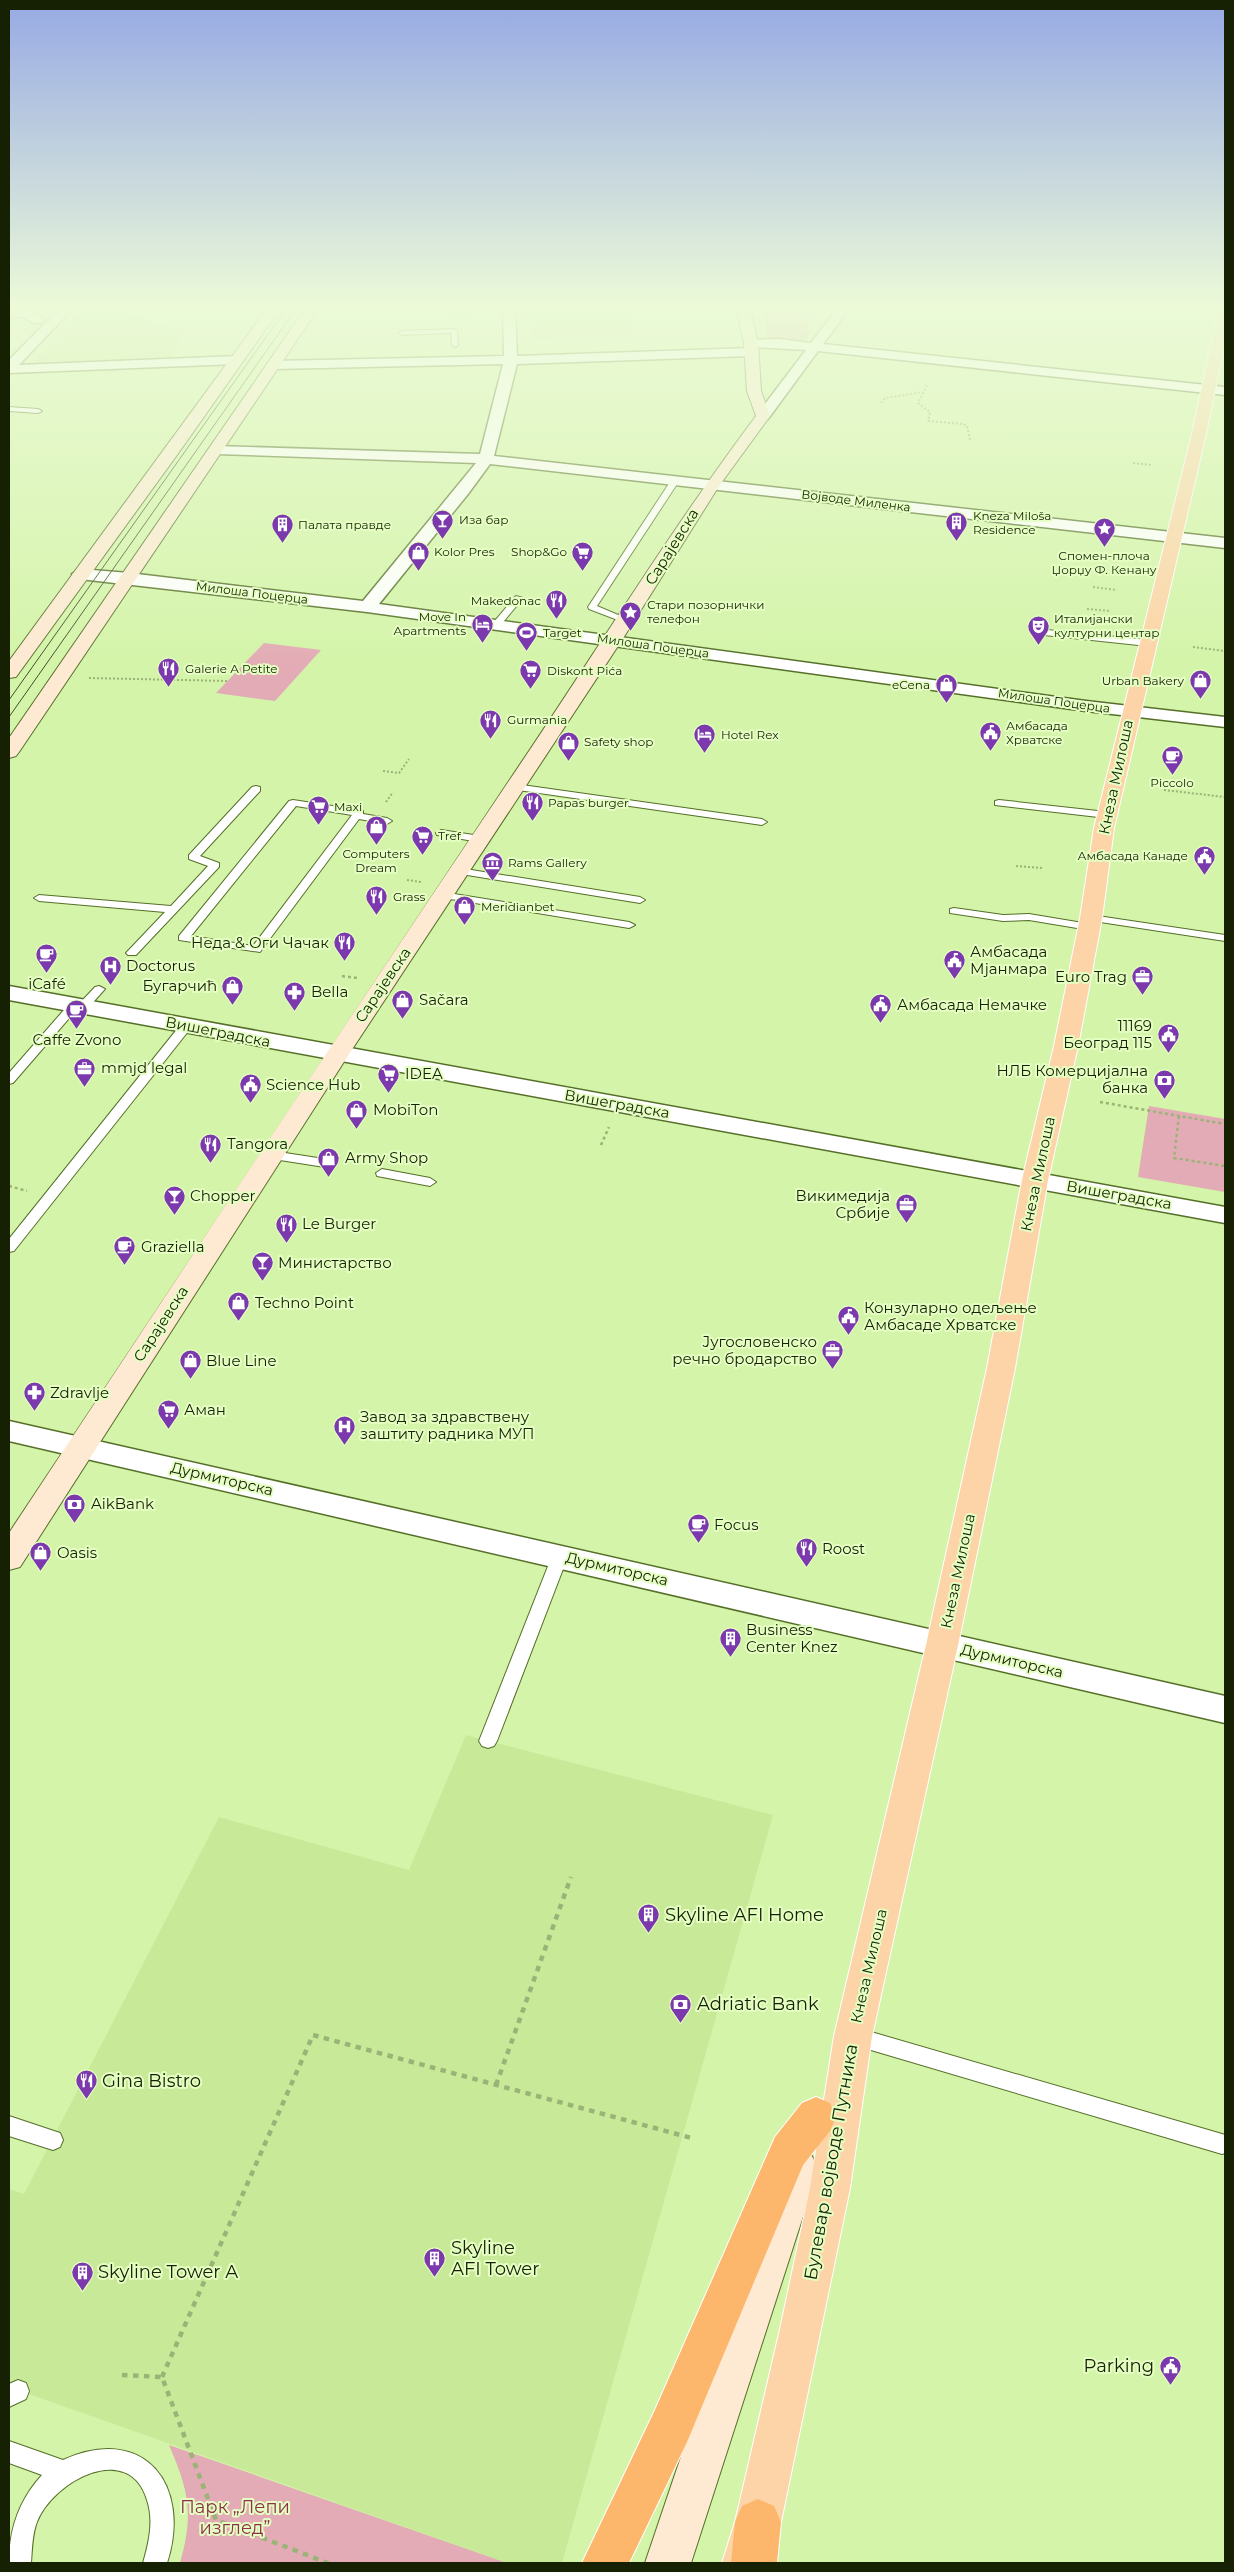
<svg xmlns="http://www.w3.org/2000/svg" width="1234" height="2572" viewBox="0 0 1234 2572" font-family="Montserrat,sans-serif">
	<rect width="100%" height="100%" fill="#d4f4a9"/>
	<path fill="#c8ea98" d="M85 306H112L183 333 170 360 32 365Z
		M519 306H597L598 312 629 311 633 339 533 340 532 317H519Z
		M466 1735 773 1815 562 2563H507L9 2387V2189L24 2194 219 1817 409 1870Z"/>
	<path fill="#e3abb5" d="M766 306H820L806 329 813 331 805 340 766 338Z
		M264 643 321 650 275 701 216 693Z
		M1149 1106 1225 1119V1192L1138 1177Z
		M169 2445 507 2563H180C194 2513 189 2492 169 2445Z"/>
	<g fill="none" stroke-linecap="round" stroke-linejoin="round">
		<defs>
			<path id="lane" d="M453 306H459V310L468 312 453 313Z
				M454 329 457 331 458 345 455 347 452 345 451 333 402 335 399 333 402 331Z
				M9 407 38 409 42 411 38 413 9 411Z
				M672 479 679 481 597 606 630 620 623 622 589 609 588 607Z
				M408 555 425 559 421 562 405 560 404 558Z
				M516 596 523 598 499 627H493V623Z
				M1047 630 1148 640 1152 643 1148 646 1044 635 1043 633Z
				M515 784 762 819 767 822 762 825 511 789 510 787Z
				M256 786 260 787V791L200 856 219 863V867L136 955H128L126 953 165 912 39 901 34 898 39 895 171 906 208 866 189 859V855L252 787Z
				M293 800 359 810 363 811V814L387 818 392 821 387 824 359 819 260 952 179 940V936L289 801ZM296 806 352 815 253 946 191 936Z
				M999 800 1107 812 1112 815 1107 818 995 805V801Z
				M441 830 480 836 485 839 480 842 437 835 436 833Z
				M459 868 640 897 645 900 640 903 455 873 454 871Z
				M442 892 629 922 635 925 629 928 438 897V893Z
				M954 908 1003 915 1029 914 1089 924 1095 927 1089 930 1029 920 1003 921 950 913V909Z
				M1091 915 1225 935V941L1087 920V916Z
				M99 986 105 989 87 1009 78 1008 13 1083 9 1084V1073L70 1003 79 1004 95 987Z
				M186 1022 192 1026 190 1029 14 1251 9 1252V1239L182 1023Z
				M272 1151 331 1160 337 1164 331 1168 267 1158 266 1155 267 1152Z
				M382 1169 430 1178 436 1182 430 1186 377 1176 376 1173Z
				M560 1550 566 1552 568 1556 497 1741 494 1746 488 1748 482 1746 479 1741 552 1556 554 1552Z
				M854 2027 1222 2134 1225 2135V2153L1222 2154 854 2045 847 2043 844 2036 847 2029Z
				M9 2116 60 2133 63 2140 60 2147 53 2150 9 2136Z
				M18 2380 26 2383 29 2391 26 2399 9 2407V2384Z
				M9 2441 63 2460C145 2423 192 2486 167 2563H143C149 2542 154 2521 147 2500 129 2440 53 2481 37 2522 32 2535 32 2550 31 2563H9C9 2529 19 2500 42 2475L9 2463Z"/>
			<path id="street" d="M62 306H75L19 365 237 356 244 360 237 364 9 373V360Z
				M503 306H515L517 356 751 348 758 352 751 356 517 364 494 456 1225 538V548L490 464 468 494 379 604 1086 701 1225 717V727L1086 711 367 612 80 579 72 574 80 569 129 573 363 601 476 463 217 454 210 450 217 446 480 454 503 364 274 369 267 365 274 361 504 356Z
				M839 306H851L823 344 1225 387V395L818 351 768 419H758L756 416 806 350 751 347 745 343 746 340 779 339 811 343Z
				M26 309 39 314 43 320 41 323H33L24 317 9 318V310Z
				M9 986 1225 1207V1223L9 1000Z
				M9 1421 1225 1696V1723L9 1441Z"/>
			<path id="secondary" d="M269 306H282L177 455 16 677 9 678V661Z
				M307 306H320L19 752 16 756 9 758V738Z
				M736 306H749L758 343 761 391 770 416 719 486 622 640 349 1054 20 1567 9 1570V1533C179 1275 349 1018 521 763 599 647 672 528 756 416L747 391 744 343Z
				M798 2150 812 2156 818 2170 691 2563H645L778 2170 784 2156Z"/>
			<path id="primary" d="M1225 308V342L1205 438 1114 828 1102 918 1078 1046 1048 1180 1015 1368 958 1645 872 2036 850 2188 781 2522 768 2563H722L735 2522 780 2329 810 2188 834 2036 926 1645 987 1368 1022 1180 1054 1046 1080 918 1094 828 1191 438 1218 312Z"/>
			<path id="highway" d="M816 2097 830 2103 836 2117 830 2131 803 2165 687 2442 629 2563H582L655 2410 775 2137 802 2103Z
				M758 2499 774 2506 781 2522 777 2563H731L735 2522 742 2506Z"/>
		</defs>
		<use href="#lane" stroke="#556f28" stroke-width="2"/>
		<use href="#street" stroke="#556f28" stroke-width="3"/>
		<use href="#secondary" stroke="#556f28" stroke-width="2"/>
		<use href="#primary" stroke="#fff" stroke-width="2"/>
		<use href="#highway" stroke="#fff" stroke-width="2"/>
		<path stroke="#9ab376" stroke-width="2" stroke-dasharray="2 2" stroke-linecap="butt" d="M782 313 804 314
			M780 323 781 306
			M799 324 808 306
			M927 385 918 403 930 412 928 421
			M881 403 885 398 923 392
			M928 421 963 424 967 426 970 440
			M1133 463 1151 465
			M1093 587 1117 590
			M1087 609 1111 611
			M1193 647 1225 651
			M89 678 228 681
			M383 771 399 773 409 759
			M1164 790 1225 797
			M386 802 393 792
			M1016 866 1042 868
			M407 880 421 882"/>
		<path stroke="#9ab376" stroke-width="2.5" stroke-dasharray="3 3" stroke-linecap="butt" d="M342 976 357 978
			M1100 1102 1225 1124
			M1179 1116 1174 1158 1225 1166
			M601 1145 609 1127
			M9 1186 27 1191"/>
		<path stroke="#9ab376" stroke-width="4.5" stroke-dasharray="5.5 5.5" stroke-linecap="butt" d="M496 2085 571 1877
			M122 2375 162 2377 216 2520 328 2563
			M162 2377 313 2035 695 2139"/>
		<use href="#lane" fill="#fff" fill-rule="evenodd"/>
		<use href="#street" fill="#fff" fill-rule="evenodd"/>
		<use href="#secondary" fill="#fee9d3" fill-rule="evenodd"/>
		<use href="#primary" fill="#fdd4a7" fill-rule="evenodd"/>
		<use href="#highway" fill="#fcb76d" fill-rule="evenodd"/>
		<path stroke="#42512a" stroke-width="1" d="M9 700 288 306
			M9 717 298 306"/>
	</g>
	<linearGradient id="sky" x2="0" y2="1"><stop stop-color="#97aae4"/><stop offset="0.46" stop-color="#ecfad8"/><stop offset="1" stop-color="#ecfad8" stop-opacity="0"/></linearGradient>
	<rect width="1234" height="666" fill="url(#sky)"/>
	<defs>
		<symbol id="bar-pin" viewBox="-11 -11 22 30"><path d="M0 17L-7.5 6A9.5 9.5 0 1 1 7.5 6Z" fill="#7b39ad" stroke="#e5ffc3"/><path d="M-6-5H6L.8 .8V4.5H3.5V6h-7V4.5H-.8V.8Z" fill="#fff"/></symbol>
		<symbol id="building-pin" viewBox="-11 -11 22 30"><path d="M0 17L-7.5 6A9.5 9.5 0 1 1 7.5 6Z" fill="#7b39ad" stroke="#e5ffc3"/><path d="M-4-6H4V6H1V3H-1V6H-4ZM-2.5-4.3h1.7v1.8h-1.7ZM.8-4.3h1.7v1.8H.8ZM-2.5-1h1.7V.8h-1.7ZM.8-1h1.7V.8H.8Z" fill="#fff"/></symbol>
		<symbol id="sight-pin" viewBox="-11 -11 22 30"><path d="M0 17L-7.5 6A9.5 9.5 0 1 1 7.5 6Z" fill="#7b39ad" stroke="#e5ffc3"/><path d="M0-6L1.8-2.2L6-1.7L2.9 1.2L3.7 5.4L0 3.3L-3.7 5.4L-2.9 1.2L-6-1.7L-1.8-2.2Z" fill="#fff"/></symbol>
		<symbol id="shop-pin" viewBox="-11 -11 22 30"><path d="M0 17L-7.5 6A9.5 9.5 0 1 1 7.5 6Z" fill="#7b39ad" stroke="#e5ffc3"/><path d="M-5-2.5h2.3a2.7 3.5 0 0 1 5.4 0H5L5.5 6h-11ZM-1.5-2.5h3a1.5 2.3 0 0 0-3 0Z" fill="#fff"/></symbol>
		<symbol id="supermarket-pin" viewBox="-11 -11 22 30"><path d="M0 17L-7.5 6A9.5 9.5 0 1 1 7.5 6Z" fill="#7b39ad" stroke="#e5ffc3"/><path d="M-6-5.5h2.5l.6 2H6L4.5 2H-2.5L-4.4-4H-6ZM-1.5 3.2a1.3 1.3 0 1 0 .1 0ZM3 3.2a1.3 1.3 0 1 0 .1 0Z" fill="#fff"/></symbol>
		<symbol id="restaurant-pin" viewBox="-11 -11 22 30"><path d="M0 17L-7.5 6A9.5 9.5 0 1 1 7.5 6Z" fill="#7b39ad" stroke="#e5ffc3"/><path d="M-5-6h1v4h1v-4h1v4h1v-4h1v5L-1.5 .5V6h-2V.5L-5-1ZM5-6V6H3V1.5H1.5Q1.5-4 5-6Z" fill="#fff"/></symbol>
		<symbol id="hotel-pin" viewBox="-11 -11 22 30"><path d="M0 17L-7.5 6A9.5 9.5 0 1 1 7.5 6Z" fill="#7b39ad" stroke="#e5ffc3"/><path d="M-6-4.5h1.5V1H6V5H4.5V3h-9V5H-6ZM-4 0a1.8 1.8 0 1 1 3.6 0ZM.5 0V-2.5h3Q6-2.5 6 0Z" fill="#fff"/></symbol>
		<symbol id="theatre-pin" viewBox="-11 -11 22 30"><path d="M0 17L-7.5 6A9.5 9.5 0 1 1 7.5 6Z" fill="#7b39ad" stroke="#e5ffc3"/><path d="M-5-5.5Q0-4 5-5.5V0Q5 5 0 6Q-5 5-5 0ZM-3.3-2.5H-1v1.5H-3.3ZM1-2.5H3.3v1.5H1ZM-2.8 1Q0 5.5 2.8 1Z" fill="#fff"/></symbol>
		<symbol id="stadium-pin" viewBox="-11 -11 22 30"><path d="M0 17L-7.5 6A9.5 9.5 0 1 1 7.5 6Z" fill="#7b39ad" stroke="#e5ffc3"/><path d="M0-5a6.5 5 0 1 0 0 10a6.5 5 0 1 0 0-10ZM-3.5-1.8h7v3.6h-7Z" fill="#fff"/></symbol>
		<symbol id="civic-pin" viewBox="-11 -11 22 30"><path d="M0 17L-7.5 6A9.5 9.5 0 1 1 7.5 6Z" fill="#7b39ad" stroke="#e5ffc3"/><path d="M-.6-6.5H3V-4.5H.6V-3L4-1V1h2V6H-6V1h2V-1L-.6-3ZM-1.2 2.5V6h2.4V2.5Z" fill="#fff"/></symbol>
		<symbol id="cafe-pin" viewBox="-11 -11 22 30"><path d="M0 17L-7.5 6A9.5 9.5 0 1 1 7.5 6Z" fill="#7b39ad" stroke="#e5ffc3"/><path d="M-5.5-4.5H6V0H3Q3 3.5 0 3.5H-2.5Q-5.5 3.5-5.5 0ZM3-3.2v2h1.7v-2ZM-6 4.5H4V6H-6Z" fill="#fff"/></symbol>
		<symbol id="museum-pin" viewBox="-11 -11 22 30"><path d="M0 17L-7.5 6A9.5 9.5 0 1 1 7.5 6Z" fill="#7b39ad" stroke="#e5ffc3"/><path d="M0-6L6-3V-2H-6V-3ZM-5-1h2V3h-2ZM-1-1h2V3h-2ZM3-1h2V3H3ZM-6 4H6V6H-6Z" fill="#fff"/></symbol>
		<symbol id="hospital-pin" viewBox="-11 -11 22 30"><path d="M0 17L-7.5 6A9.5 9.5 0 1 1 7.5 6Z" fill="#7b39ad" stroke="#e5ffc3"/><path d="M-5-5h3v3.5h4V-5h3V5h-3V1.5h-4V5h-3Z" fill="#fff"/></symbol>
		<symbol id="office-pin" viewBox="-11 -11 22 30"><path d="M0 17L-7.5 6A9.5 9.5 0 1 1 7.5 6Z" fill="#7b39ad" stroke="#e5ffc3"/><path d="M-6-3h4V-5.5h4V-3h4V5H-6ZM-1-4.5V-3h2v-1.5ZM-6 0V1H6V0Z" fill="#fff"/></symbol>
		<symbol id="pharmacy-pin" viewBox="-11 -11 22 30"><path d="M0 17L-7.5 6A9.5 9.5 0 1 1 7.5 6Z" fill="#7b39ad" stroke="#e5ffc3"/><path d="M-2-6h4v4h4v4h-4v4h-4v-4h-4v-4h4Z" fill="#fff"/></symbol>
		<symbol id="bank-pin" viewBox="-11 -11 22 30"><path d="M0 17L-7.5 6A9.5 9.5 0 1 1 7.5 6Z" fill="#7b39ad" stroke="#e5ffc3"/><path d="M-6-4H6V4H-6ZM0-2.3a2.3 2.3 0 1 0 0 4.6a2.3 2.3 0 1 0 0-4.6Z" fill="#fff"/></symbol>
	</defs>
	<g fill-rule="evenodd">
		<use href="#bar-pin" x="430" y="508" width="25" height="34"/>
		<use href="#building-pin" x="944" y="510" width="25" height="34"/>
		<use href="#building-pin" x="270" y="512" width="25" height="34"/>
		<use href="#sight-pin" x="1092" y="516" width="25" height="34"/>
		<use href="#shop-pin" x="406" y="540" width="25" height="34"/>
		<use href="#supermarket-pin" x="570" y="540" width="25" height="34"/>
		<use href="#restaurant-pin" x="544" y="588" width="25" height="34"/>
		<use href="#sight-pin" x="618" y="600" width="25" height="34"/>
		<use href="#hotel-pin" x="470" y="612" width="25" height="34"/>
		<use href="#theatre-pin" x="1026" y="614" width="25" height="34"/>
		<use href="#stadium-pin" x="514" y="620" width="25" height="34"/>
		<use href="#restaurant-pin" x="156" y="656" width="25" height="34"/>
		<use href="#supermarket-pin" x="518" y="658" width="25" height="34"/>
		<use href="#shop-pin" x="1188" y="668" width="25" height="34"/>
		<use href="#shop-pin" x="934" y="672" width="25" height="34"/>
		<use href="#restaurant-pin" x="478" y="708" width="25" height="34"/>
		<use href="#civic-pin" x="978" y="720" width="25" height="34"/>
		<use href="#hotel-pin" x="692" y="722" width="25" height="34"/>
		<use href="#shop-pin" x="556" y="730" width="25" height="34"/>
		<use href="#cafe-pin" x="1160" y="744" width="25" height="34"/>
		<use href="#restaurant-pin" x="520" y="790" width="25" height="34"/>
		<use href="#supermarket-pin" x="306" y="794" width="25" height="34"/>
		<use href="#shop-pin" x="364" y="814" width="25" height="34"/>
		<use href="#supermarket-pin" x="410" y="824" width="25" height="34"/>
		<use href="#civic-pin" x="1192" y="844" width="25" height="34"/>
		<use href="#museum-pin" x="480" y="850" width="25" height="34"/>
		<use href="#restaurant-pin" x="364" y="884" width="25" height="34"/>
		<use href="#shop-pin" x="452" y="894" width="25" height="34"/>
		<use href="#restaurant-pin" x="332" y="930" width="25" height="34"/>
		<use href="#cafe-pin" x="34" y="942" width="25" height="34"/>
		<use href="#civic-pin" x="942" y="948" width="25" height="34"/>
		<use href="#hospital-pin" x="98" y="954" width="25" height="34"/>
		<use href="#office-pin" x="1130" y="964" width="25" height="34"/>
		<use href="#shop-pin" x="220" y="974" width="25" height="34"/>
		<use href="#pharmacy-pin" x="282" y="980" width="25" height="34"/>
		<use href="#shop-pin" x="390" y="988" width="25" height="34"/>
		<use href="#civic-pin" x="868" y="992" width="25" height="34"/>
		<use href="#cafe-pin" x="64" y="998" width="25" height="34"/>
		<use href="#civic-pin" x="1156" y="1022" width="25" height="34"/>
		<use href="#office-pin" x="72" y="1056" width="25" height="34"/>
		<use href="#supermarket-pin" x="376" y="1062" width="25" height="34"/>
		<use href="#bank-pin" x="1152" y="1068" width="25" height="34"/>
		<use href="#civic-pin" x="238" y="1072" width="25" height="34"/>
		<use href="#shop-pin" x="344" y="1098" width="25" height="34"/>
		<use href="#restaurant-pin" x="198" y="1132" width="25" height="34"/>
		<use href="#shop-pin" x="316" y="1146" width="25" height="34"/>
		<use href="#bar-pin" x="162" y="1184" width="25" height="34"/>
		<use href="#office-pin" x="894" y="1192" width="25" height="34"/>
		<use href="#restaurant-pin" x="274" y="1212" width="25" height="34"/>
		<use href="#cafe-pin" x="112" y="1234" width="25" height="34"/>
		<use href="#bar-pin" x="250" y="1250" width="25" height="34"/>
		<use href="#shop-pin" x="226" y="1290" width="25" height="34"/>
		<use href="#civic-pin" x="836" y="1304" width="25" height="34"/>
		<use href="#office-pin" x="820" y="1338" width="25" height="34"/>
		<use href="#shop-pin" x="178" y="1348" width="25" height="34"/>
		<use href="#pharmacy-pin" x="22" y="1380" width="25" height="34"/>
		<use href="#supermarket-pin" x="156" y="1398" width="25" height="34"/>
		<use href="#hospital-pin" x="332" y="1414" width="25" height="34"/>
		<use href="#bank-pin" x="62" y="1492" width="25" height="34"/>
		<use href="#cafe-pin" x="686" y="1512" width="25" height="34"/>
		<use href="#restaurant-pin" x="794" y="1536" width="25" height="34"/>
		<use href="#shop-pin" x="28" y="1540" width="25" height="34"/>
		<use href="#building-pin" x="718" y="1626" width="25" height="34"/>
		<use href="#building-pin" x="636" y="1902" width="25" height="34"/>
		<use href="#bank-pin" x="668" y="1992" width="25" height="34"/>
		<use href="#restaurant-pin" x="74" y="2068" width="25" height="34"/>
		<use href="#building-pin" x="422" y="2246" width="25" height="34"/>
		<use href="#building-pin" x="70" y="2260" width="25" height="34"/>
		<use href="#civic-pin" x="1158" y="2354" width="25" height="34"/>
	</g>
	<g text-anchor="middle" stroke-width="4" stroke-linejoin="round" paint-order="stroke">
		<g font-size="12" fill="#162003" stroke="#e5ffc3">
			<text transform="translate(856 501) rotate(7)" y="4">Војводе Миленка</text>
			<text transform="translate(252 593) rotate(7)" y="4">Милоша Поцерца</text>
			<text transform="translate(653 646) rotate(8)" y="4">Милоша Поцерца</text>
			<text transform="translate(1054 701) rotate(8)" y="4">Милоша Поцерца</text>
		</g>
		<g font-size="12" fill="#162003" stroke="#e5ffc3" text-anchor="start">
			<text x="973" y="520">Kneza Miloša<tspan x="973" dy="14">Residence</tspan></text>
			<text x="459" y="524">Иза бар</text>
			<text x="298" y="529">Палата правде</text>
			<text x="434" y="556">Kolor Pres</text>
			<text x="567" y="556" text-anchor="end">Shop&amp;Go</text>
			<text x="1104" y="560" text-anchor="middle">Спомен-плоча<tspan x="1104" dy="14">Џорџу Ф. Кенану</tspan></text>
			<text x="541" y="605" text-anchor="end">Makedonac</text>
			<text x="647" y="609">Стари позорнички<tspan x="647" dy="14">телефон</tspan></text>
			<text x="466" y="621" text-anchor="end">Move In<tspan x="466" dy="14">Apartments</tspan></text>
			<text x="1054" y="623">Италијански<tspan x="1054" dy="14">културни центар</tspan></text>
			<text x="543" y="637">Target</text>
			<text x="185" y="673">Galerie A Petite</text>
			<text x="547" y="675">Diskont Pića</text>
			<text x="1184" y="685" text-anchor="end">Urban Bakery</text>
			<text x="930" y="689" text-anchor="end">eCena</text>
			<text x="507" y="724">Gurmania</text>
			<text x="1006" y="730">Амбасада<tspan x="1006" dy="14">Хрватске</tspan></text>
			<text x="721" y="739">Hotel Rex</text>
			<text x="584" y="746">Safety shop</text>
			<text x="1172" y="787" text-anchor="middle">Piccolo</text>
			<text x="548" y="807">Papas burger</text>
			<text x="334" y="811">Maxi</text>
			<text x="438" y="840">Tref</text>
			<text x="376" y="858" text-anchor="middle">Computers<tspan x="376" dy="14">Dream</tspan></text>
			<text x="1188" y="860" text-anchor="end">Амбасада Канаде</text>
			<text x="508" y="867">Rams Gallery</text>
			<text x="393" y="901">Grass</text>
			<text x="481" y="911">Meridianbet</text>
		</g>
		<g font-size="15" fill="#162003" stroke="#e5ffc3">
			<text transform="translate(672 547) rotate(-58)" y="5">Сарајевска</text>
			<text transform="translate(1116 777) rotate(-78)" y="5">Кнеза Милоша</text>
			<text transform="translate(383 985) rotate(-56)" y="5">Сарајевска</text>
			<text transform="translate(218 1032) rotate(11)" y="5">Вишеградска</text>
			<text transform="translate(617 1104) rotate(10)" y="5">Вишеградска</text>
			<text transform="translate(1038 1174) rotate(-78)" y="5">Кнеза Милоша</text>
			<text transform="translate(1119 1195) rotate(10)" y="5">Вишеградска</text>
			<text transform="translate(161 1324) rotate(-57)" y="5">Сарајевска</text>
			<text transform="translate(222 1479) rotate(13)" y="5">Дурмиторска</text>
			<text transform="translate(617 1569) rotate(13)" y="5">Дурмиторска</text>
			<text transform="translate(958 1571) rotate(-78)" y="5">Кнеза Милоша</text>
			<text transform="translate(1012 1661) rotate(13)" y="5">Дурмиторска</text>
			<text transform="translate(869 1966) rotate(-77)" y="5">Кнеза Милоша</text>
		</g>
		<g font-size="15" fill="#162003" stroke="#e5ffc3" text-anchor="start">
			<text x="329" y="948" text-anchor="end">Неда &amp; Оги Чачак</text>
			<text x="970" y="957">Амбасада<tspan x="970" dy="17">Мјанмара</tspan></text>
			<text x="126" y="971">Doctorus</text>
			<text x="1127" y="982" text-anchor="end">Euro Trag</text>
			<text x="47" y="989" text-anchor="middle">iCafé</text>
			<text x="217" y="991" text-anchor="end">Бугарчић</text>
			<text x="311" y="997">Bella</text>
			<text x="419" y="1005">Sačara</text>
			<text x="897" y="1010">Амбасада Немачке</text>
			<text x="1152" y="1031" text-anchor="end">11169<tspan x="1152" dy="17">Београд 115</tspan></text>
			<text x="77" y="1045" text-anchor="middle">Caffe Zvono</text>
			<text x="101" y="1073">mmjd legal</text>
			<text x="1148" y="1076" text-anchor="end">НЛБ Комерцијална<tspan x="1148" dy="17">банка</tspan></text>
			<text x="405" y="1079">IDEA</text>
			<text x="266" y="1090">Science Hub</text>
			<text x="373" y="1115">MobiTon</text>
			<text x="227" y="1149">Tangora</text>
			<text x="345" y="1163">Army Shop</text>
			<text x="190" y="1201">Chopper</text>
			<text x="890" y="1201" text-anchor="end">Викимедија<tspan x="890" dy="17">Србије</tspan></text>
			<text x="302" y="1229">Le Burger</text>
			<text x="141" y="1252">Graziella</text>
			<text x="278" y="1268">Министарство</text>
			<text x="255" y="1308">Techno Point</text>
			<text x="864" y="1313">Конзуларно одељење<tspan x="864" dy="17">Амбасаде Хрватске</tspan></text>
			<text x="817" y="1347" text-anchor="end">Југословенско<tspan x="817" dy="17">речно бродарство</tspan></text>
			<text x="206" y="1366">Blue Line</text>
			<text x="50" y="1398">Zdravlje</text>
			<text x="184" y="1415">Аман</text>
			<text x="360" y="1422">Завод за здравствену<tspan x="360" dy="17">заштиту радника МУП</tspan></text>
			<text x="91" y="1509">AikBank</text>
			<text x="714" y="1530">Focus</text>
			<text x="822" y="1554">Roost</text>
			<text x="57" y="1558">Oasis</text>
			<text x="746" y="1635">Business<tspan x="746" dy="17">Center Knez</tspan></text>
		</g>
		<g font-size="18" fill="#162003" stroke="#e5ffc3" text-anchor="start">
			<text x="665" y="1921">Skyline AFI Home</text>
			<text x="697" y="2010">Adriatic Bank</text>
			<text x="102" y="2087">Gina Bistro</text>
			<text x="451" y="2254">Skyline<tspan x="451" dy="21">AFI Tower</tspan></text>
			<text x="98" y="2278">Skyline Tower A</text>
			<text x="1154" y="2372" text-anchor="end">Parking</text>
		</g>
		<g font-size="18" fill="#162003" stroke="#e5ffc3">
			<text transform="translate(831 2162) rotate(-80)" y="6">Булевар војводе Путника</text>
		</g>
		<g font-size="18" fill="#8e304b" stroke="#e5ffc3">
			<text x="235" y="2513">Парк „Лепи<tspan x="235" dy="21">изглед”</tspan></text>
		</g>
	</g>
	<rect width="1234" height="2572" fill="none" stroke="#162003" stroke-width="20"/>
</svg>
